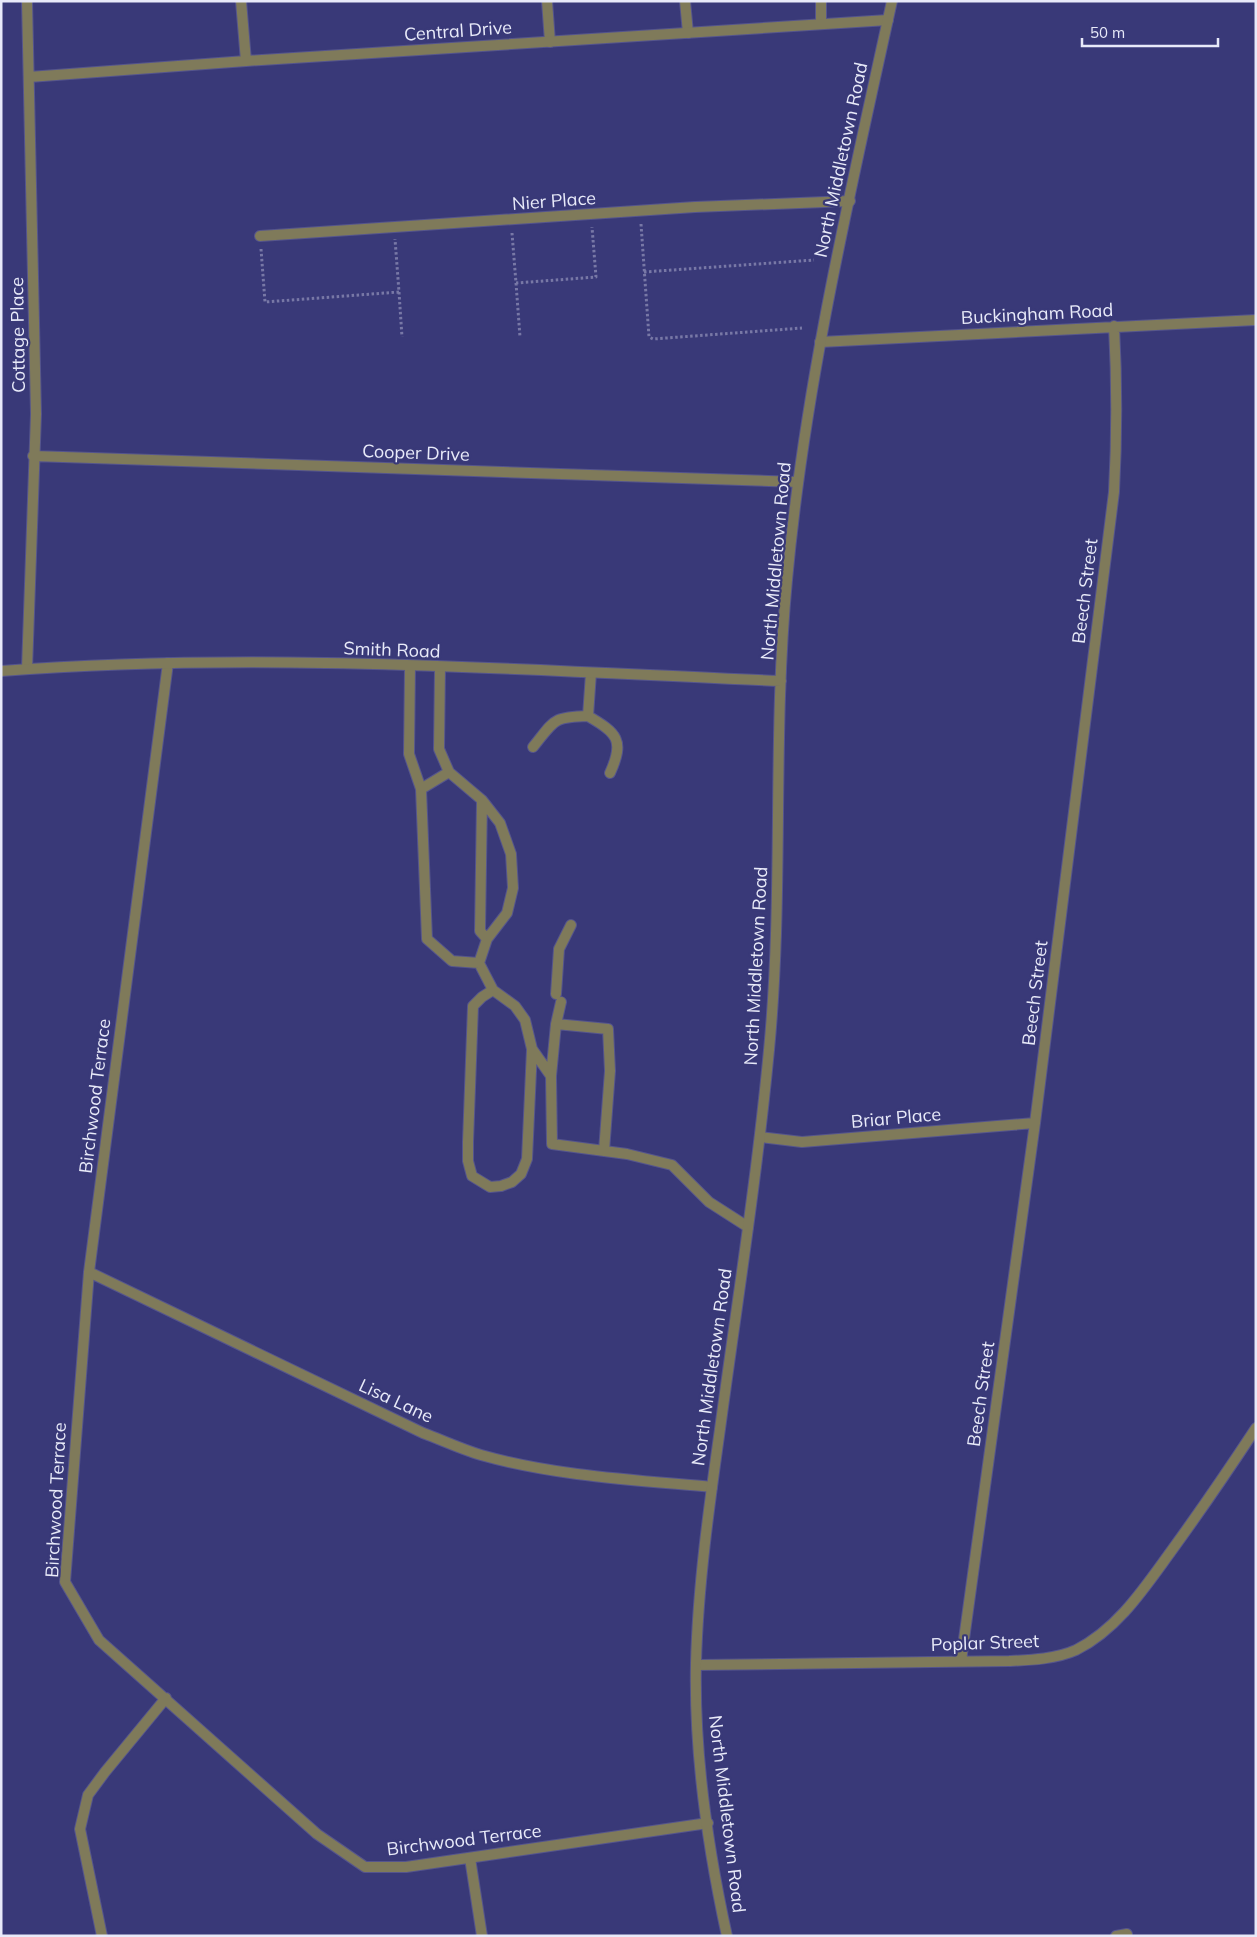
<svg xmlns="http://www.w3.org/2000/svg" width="1257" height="1937" viewBox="0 0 1257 1937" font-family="Mulish,sans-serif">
	<rect width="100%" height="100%" fill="#393978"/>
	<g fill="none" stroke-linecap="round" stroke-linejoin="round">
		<defs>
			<path id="service" d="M547 1 550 42
				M685 1 688 33
				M821 1V24
				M260 236 695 207 850 201
				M410 666 409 754 421 789 427 939 452 961 479 963
				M440 667 439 749 449 772 482 800 500 823 511 854 513 888 507 913 487 939 479 963 493 990 515 1006 525 1020 532 1049 551 1076
				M588 716C617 733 625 740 610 773
				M533 747C555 720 552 717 588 716L591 673
				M421 789 449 772
				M482 800 480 931 487 939
				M493 990 482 997 473 1006 468 1142V1161L472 1176 490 1187 501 1186 512 1182 521 1174 527 1159 532 1049
				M556 994 559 949 571 925
				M556 1024 561 1002
				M604 1151 610 1071 608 1029 556 1024 551 1076 552 1144 627 1154 672 1165 709 1202 748 1227"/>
			<path id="minor" d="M27 1 36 414 27 669
				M241 1 246 61
				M29 77 246 61 888 20
				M820 342 1256 320
				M33 456 798 482
				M168 663 89 1272 65 1582 99 1640 317 1834 365 1867H406L708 1823
				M760 1137 802 1142 1035 1123
				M89 1272 423 1433C442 1440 461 1449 481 1455 555 1476 635 1480 712 1487
				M961 1661 1035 1123 1114 492C1117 437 1117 382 1114 326
				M696 1665 1009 1661C1031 1660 1056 1659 1076 1650 1118 1629 1145 1587 1172 1550 1201 1510 1229 1469 1256 1428
				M470 1858 482 1936
				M102 1936 80 1829 88 1795 105 1772 166 1698
				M1116 1936 1127 1934"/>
			<path id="tertiary" d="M1 671C261 651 522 670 781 681
				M727 1936C708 1849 694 1752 696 1663 698 1585 709 1507 720 1429 737 1303 757 1177 769 1050 784 894 772 736 787 580 805 384 850 193 892 1"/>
		</defs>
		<use href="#service" stroke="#55558d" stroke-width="12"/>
		<use href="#minor" stroke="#55558d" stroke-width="12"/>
		<use href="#tertiary" stroke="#55558d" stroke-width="12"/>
		<path stroke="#7878a6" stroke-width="3" stroke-dasharray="2.5 2.5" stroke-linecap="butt" d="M641 224 649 337 653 339 802 328
			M512 233 516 283 596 277 592 227
			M261 249 265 302 399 292 395 239
			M644 272 814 260
			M516 283 520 337
			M399 292 402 337"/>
		<use href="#service" stroke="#7f7a5a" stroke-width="10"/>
		<use href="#minor" stroke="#7f7a5a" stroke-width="10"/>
		<use href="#tertiary" stroke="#7f7a5a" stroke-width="10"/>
	</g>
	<g text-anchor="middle" stroke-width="4.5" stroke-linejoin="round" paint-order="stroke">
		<g font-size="18" fill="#e8eaf9" stroke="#393978">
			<text transform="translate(458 31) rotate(-4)" y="6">Central Drive</text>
			<text transform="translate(841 160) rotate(-78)" y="6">North Middletown Road</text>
			<text transform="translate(554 201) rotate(-4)" y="6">Nier Place</text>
			<text transform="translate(1037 314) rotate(-3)" y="6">Buckingham Road</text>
			<text transform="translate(18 335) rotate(-91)" y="6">Cottage Place</text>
			<text transform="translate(416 453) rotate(2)" y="6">Cooper Drive</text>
			<text transform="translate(776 561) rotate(-85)" y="6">North Middletown Road</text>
			<text transform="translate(1085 591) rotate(-83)" y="6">Beech Street</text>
			<text transform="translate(392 650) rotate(2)" y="6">Smith Road</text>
			<text transform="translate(756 966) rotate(-87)" y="6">North Middletown Road</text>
			<text transform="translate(1035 993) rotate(-83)" y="6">Beech Street</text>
			<text transform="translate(95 1096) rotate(-83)" y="6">Birchwood Terrace</text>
			<text transform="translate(896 1118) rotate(-5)" y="6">Briar Place</text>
			<text transform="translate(712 1367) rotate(-82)" y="6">North Middletown Road</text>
			<text transform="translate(981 1394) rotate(-82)" y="6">Beech Street</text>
			<text transform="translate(396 1401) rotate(25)" y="6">Lisa Lane</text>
			<text transform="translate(56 1500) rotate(-87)" y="6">Birchwood Terrace</text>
			<text transform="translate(985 1643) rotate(-2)" y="6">Poplar Street</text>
			<text transform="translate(727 1814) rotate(83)" y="6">North Middletown Road</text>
			<text transform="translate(464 1840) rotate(-7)" y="6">Birchwood Terrace</text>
		</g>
	</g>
	<rect width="1257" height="1937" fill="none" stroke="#e8eaf9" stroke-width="5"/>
	<path d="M1082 38v8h136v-8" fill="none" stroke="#e8eaf9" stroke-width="2.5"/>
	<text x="1090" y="38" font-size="15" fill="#e8eaf9" stroke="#393978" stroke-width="4" paint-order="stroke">50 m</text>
</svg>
